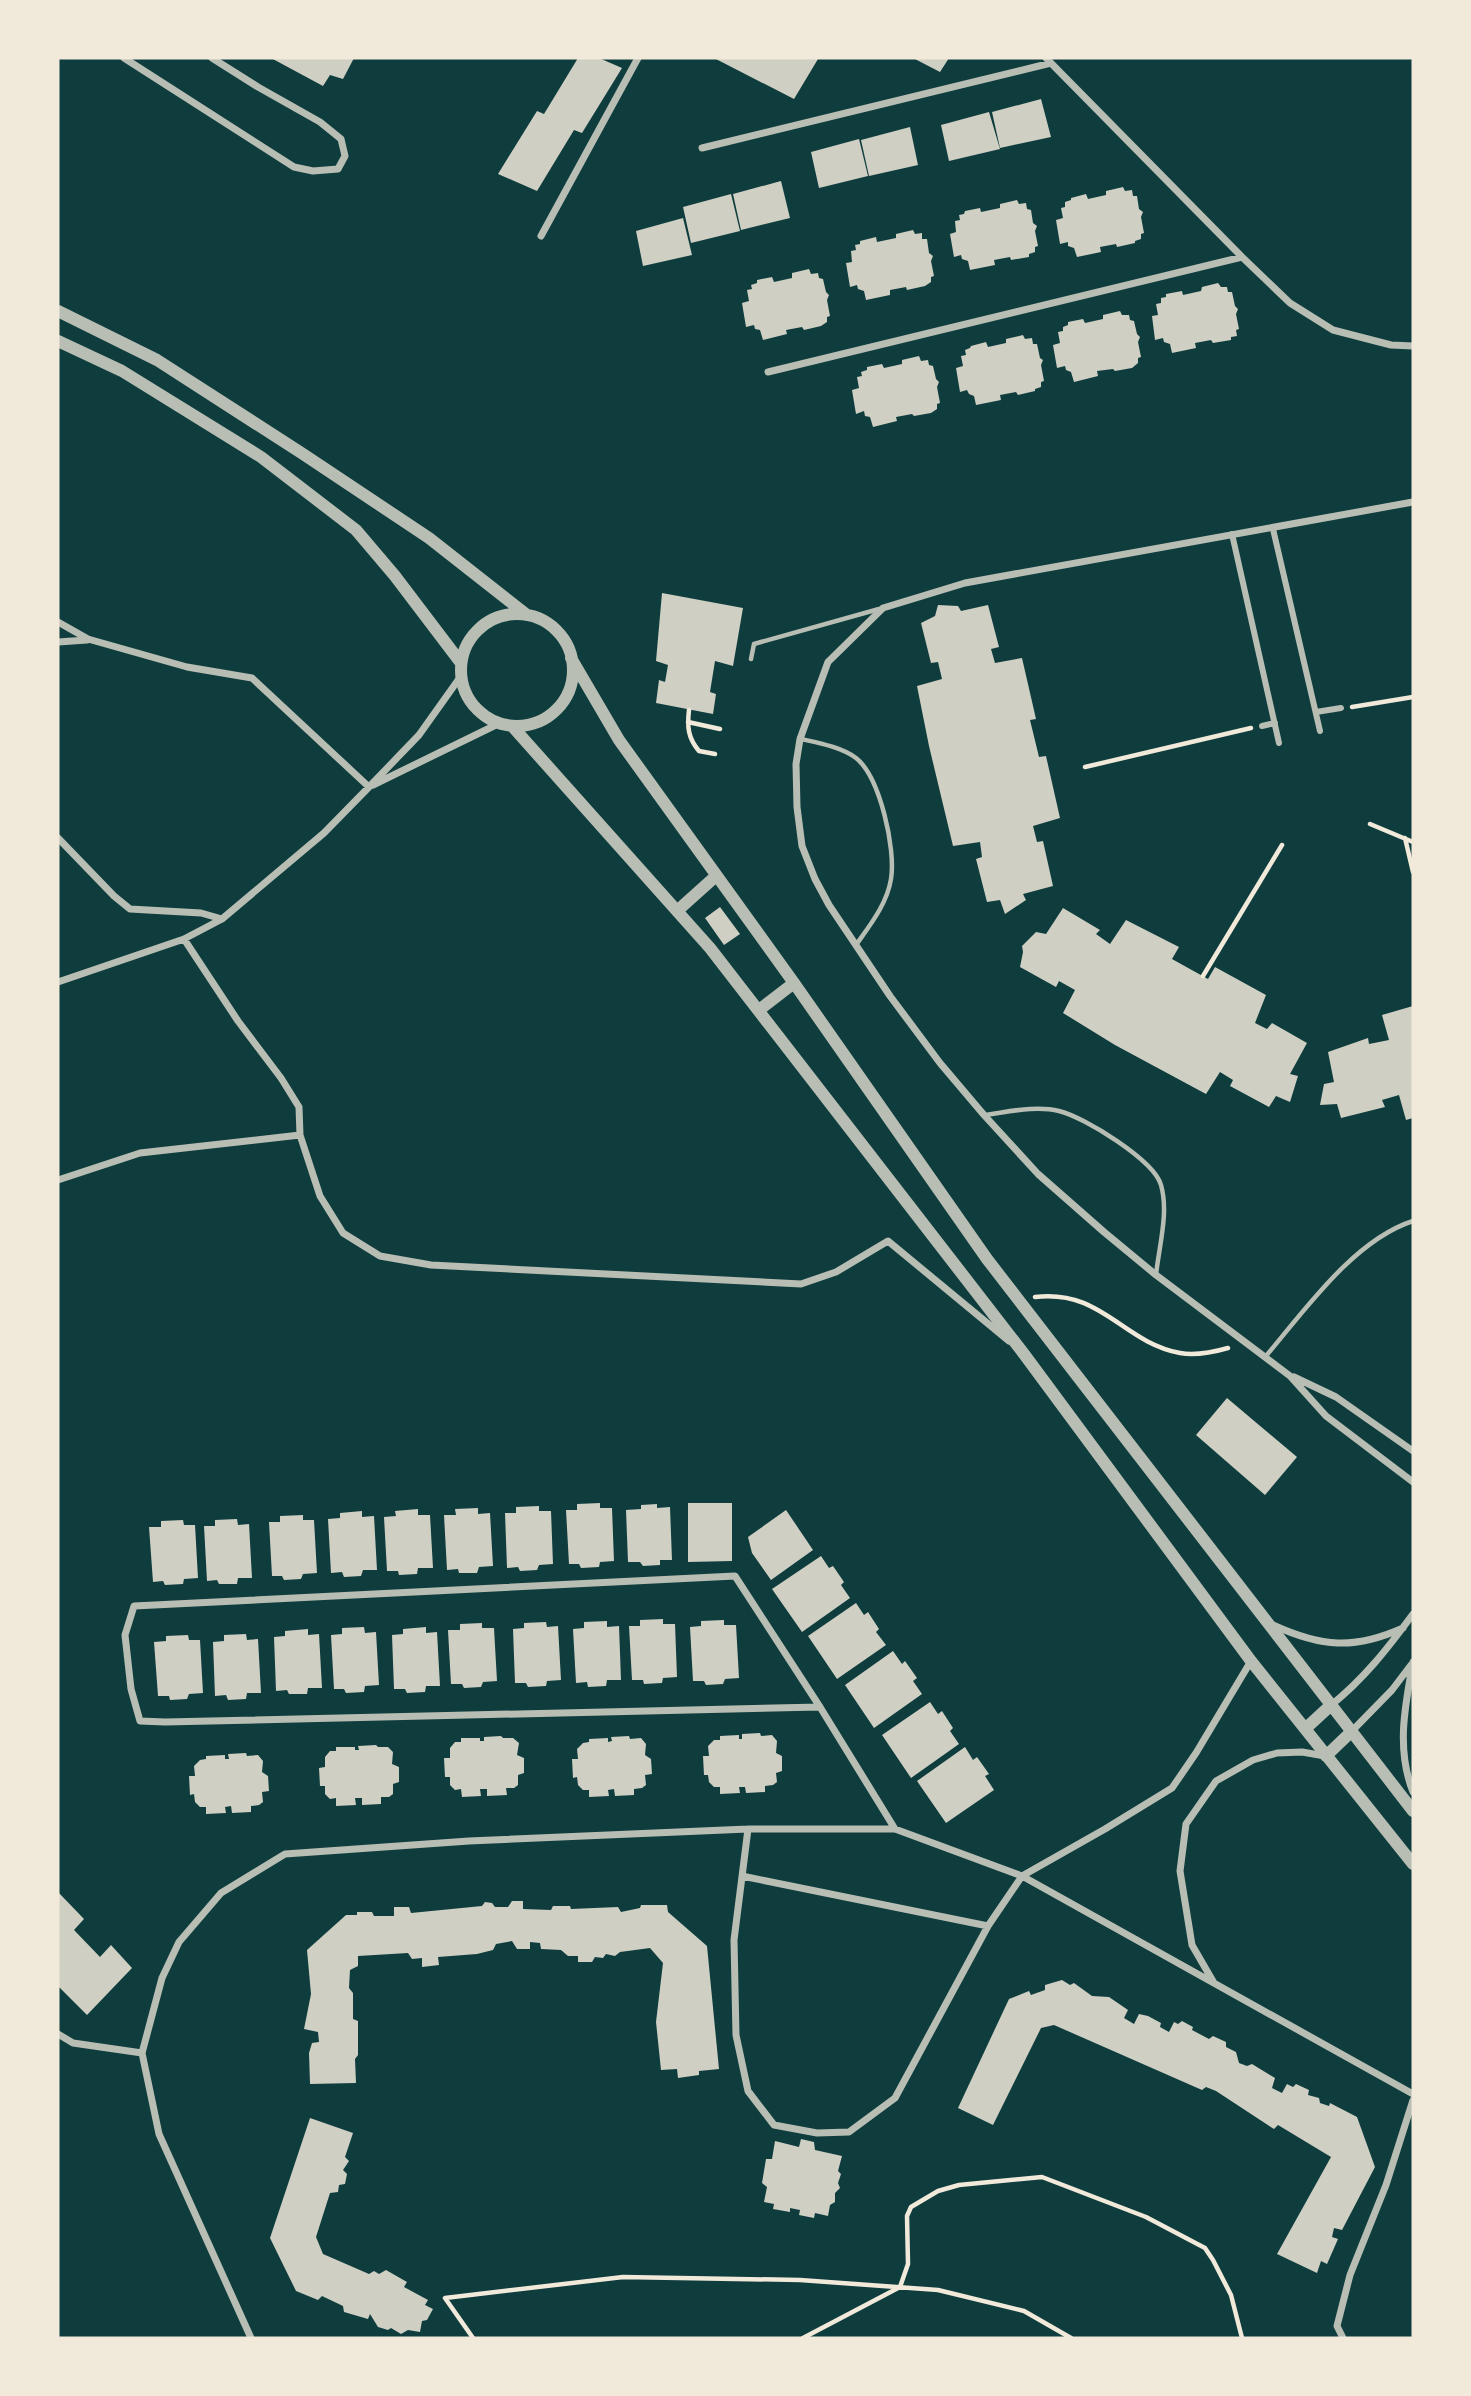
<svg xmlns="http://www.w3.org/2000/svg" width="1471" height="2396" viewBox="0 0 1471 2396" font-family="'Source Sans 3',sans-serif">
	<rect width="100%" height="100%" fill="#0f3d3e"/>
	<path fill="#cfcfc3" d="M271 58H354L343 79 330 75 323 86Z
		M578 58H599L622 68 582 133 574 130 537 191 498 174 537 111 544 114Z
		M714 58H815L818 59 794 99Z
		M913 58H949L940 72Z
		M1041 99 1051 137 1000 148 992 112Z
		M989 112 1000 149 949 161 941 125Z
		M910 127 918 165 869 176 861 140Z
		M859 139 868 176 819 188 811 152Z
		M781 181 790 218 741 230 733 194Z
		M1123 187 1125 191 1132 190 1133 196H1137L1139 209 1143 212 1141 217 1144 233 1141 234V239L1135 241V243L1117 247 1116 244 1100 247 1101 252 1077 257 1074 248 1068 246V242L1060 244 1056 220 1063 218 1061 208 1065 207V202L1071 200V198L1086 194 1088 199 1106 195V191Z
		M731 194 740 231 691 243 683 207Z
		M1017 200 1019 204 1026 203 1027 209 1031 210 1033 223 1037 226 1035 231 1038 246 1035 247V252L1029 254V257L1011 260 1010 257 994 260 995 265 970 270 968 261 962 259 961 255 954 257 950 234 956 232 955 221 960 220 959 215 964 214 965 211 980 208 981 212 1000 208V204Z
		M683 218 692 255 643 266 636 231Z
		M913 230 915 234 922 233V239H927L929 253 933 256 931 261 934 276 931 277V282L925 286 907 290 906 287 890 290V295L866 300 864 291 858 289 857 285 850 287 846 263 852 262 851 251 856 250 855 245 860 244V241L876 237 877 242 896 238V234Z
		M809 269 811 274 818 273 819 278 823 279 826 292 829 295 827 300 830 316 827 317V322L821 326 804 330 802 327 786 330 787 334 763 340 760 330 755 329 754 325 746 327 742 303 749 301 747 290 752 289 751 285 757 283V280L772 277 774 282 792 278V273Z
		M1218 283 1221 287H1227L1228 292H1232L1235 306 1238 309 1236 314 1239 329 1236 330 1237 336 1231 337V340L1213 343 1211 340 1195 343 1196 348 1172 353 1170 344 1164 342 1163 338 1155 340 1152 316 1158 315 1156 304 1161 303V298L1166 297V294L1182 291 1183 295 1201 291 1202 287Z
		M1120 311 1122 315H1129L1130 320 1134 321 1137 334 1140 337 1138 342 1141 357 1138 358V363L1132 368 1115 371 1113 369 1097 371 1098 376 1074 382 1071 372 1066 370 1065 366 1057 368 1053 345 1060 343 1058 332 1063 331V327L1068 325V322L1083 319 1085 323 1103 319V315Z
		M1023 335 1025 339 1032 338 1033 344H1037L1040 358 1043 360 1041 365 1044 381 1041 382V387L1035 389V391L1018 395 1016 392 1000 395 1001 400 976 405 974 396 969 394 967 390 960 392 956 368 963 366 961 356 966 355 965 350 970 348 971 346 986 342 988 347 1006 343V339Z
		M919 356 921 361 928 360 929 365 933 366 936 379 939 382 937 387 940 403 937 404V409L931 413 914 416 912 414 896 417 897 421 873 427 870 417 865 416 864 411 856 414 852 390 859 388 857 377 862 376 861 372 867 370V367L882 364 884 368 902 364V360Z
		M662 593 743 608 733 666 715 661 710 692 716 694 713 714 656 703 659 680 665 682 668 665 656 661Z
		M938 605 958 606 961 611 988 605 999 647 991 649 995 663 1022 658 1036 719 1030 720 1039 757 1046 756 1060 818 1033 826 1037 842 1043 841 1053 886 1023 894 1026 900 1005 914 1000 900 987 902 976 859 982 857 980 842 953 846 929 746 917 686 942 679 938 662 931 663 921 623 935 616Z
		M720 907 740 934 724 945 705 918Z
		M1063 908 1100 930 1096 934 1110 944 1126 920 1179 947 1172 959 1208 979 1215 967 1266 995 1255 1023 1267 1029 1272 1023 1307 1043 1290 1074 1298 1076 1290 1102 1276 1096 1269 1107 1230 1086 1233 1080 1220 1072 1206 1094 1115 1045 1063 1013 1075 990 1059 981 1056 987 1020 967 1023 952 1022 946 1036 932 1046 934Z
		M1413 1006V1118L1406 1120 1399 1095 1382 1100 1385 1107 1341 1118 1337 1104 1320 1105 1324 1084 1334 1082 1328 1052 1368 1038 1369 1044 1389 1040 1382 1015Z
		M1227 1398 1297 1457 1265 1495 1196 1435Z
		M600 1503V1508H612L614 1561 600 1562 599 1567 581 1568 579 1564H569L566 1510H577V1504Z
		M688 1503H732V1561L688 1562Z
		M657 1504V1508L670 1507 672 1560H660V1565L643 1566 640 1562H628L626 1510 641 1509V1505Z
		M539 1506V1511H551L553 1564 539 1565 537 1570 520 1571 518 1567 507 1568 505 1513H516V1507Z
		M478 1508V1514L490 1513 493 1566 479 1567 477 1573H459L458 1569 447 1570 444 1515H456L455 1509Z
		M418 1509V1515H430L433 1568H418L417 1574 399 1575 398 1571H387L384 1517 396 1516 395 1511Z
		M786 1510 813 1550 771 1580 752 1553 748 1537Z
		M362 1511V1517L374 1516 377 1570H363L361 1576 344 1577 342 1572 331 1573 328 1519 340 1518V1513Z
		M303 1515V1520H314L317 1573 303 1574 301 1579 284 1580 282 1576H272L269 1522H280V1516Z
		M237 1519 238 1525 249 1524 252 1578H238L237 1584H219L217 1580 207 1581 204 1526H215V1520Z
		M183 1520 184 1525H195L198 1578 184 1579 183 1584 165 1585 163 1581 153 1582 149 1527H161V1521Z
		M821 1556 829 1568 833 1566 844 1582 841 1585 850 1598 802 1632 772 1589Z
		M856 1603 864 1615 868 1612 879 1629 876 1632 886 1645 837 1679 808 1636Z
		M663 1619V1624H675L677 1677 663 1678 662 1683 644 1684 643 1680H632L629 1626H640V1620Z
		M724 1620V1625H736L739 1678 725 1679 723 1684 706 1685 704 1681H693L690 1627 701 1626V1621Z
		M607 1621V1627L619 1626 621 1680H607L606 1686 588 1687 587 1682 576 1683 573 1629 584 1628V1622Z
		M546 1622 547 1627 558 1626 561 1680 547 1681 546 1686 528 1687 526 1683H515L513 1629 524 1628V1623Z
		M482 1623V1628H494L497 1681 483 1682 481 1687 464 1688 462 1684H451L448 1630H460V1624Z
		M364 1627 365 1633 376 1632 379 1685 365 1686 364 1692 346 1693 344 1689H334L331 1635 342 1634V1628Z
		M426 1627V1633L437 1632 440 1686H426L425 1692 407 1693 405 1689H394L392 1635 403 1634V1629Z
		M308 1629V1635L319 1634 322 1688H308L307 1694H289L287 1690 276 1691 274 1637 285 1636V1631Z
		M246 1634 247 1640 258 1639 261 1693H247L246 1699 228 1700 226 1695 215 1696 213 1642 224 1641V1635Z
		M188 1635 189 1640H200L203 1693 189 1694 187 1699 170 1700 169 1696H158L154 1642 166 1641V1636Z
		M893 1651 902 1664 905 1661 917 1678 913 1681 922 1694 874 1728 845 1685Z
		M930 1702 938 1714 942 1711 953 1728 950 1731 959 1744 911 1778 882 1735Z
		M760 1733 761 1736 772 1735 777 1741 776 1753 782 1756V1771L776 1773 777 1782 773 1785 765 1786V1792L746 1793 745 1787H739L740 1793 720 1794V1787H714L709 1782 708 1775H704L703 1756H709L708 1746 714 1740H720V1736L739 1735V1739H742V1734Z
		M501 1736 503 1738H513L519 1743 517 1755 524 1758V1773L518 1775V1785L514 1788H506L507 1795 487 1796V1789H480L481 1796 462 1797 461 1789 455 1790 450 1785V1777H445L444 1758H450V1748L455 1742H461V1738H480V1741H484V1737Z
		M629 1736 630 1739 641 1738 646 1744 645 1755 651 1759 652 1774 645 1775 646 1785 642 1788 634 1789V1795L615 1796 614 1789 608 1790 609 1796 589 1797V1790H583L578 1785 577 1777 573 1778 572 1759H578L577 1749 583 1743 589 1742V1739L608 1738V1742L612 1741 611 1737Z
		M376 1745 378 1747H388L393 1752 392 1764 399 1767V1782L393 1784V1794L389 1797H381V1804L362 1805V1798H355L356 1805 336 1806V1798L330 1799 325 1794V1786H320L319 1768 325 1767V1757L330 1751H336V1747H355V1750H359L358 1746Z
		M965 1747 973 1760 977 1757 989 1774 985 1776 994 1790 946 1823 917 1781Z
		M246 1753 247 1756 258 1755 263 1761 262 1772 268 1776 269 1791 262 1792 263 1802 259 1805 251 1806V1812L232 1813 231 1806 225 1807 226 1813 206 1814V1807H200L195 1802 194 1794 190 1795 189 1776H195L194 1766 200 1760 206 1759V1756L225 1755V1759H229L228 1754Z
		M59 1893 84 1919 74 1930 100 1957 111 1945 132 1968 87 2015 58 1986Z
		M512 1901H523V1909L551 1910 553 1906H570L571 1909 618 1907 621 1912 640 1908 641 1905H667L668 1912 707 1946 719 2069 699 2071V2075L678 2078 677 2069 661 2070 656 2022 663 1963 650 1948 620 1952 615 1956 606 1954 603 1958 595 1957 592 1962H578V1956H568L561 1950 541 1949 540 1943 530 1942V1949H517L512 1941 496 1944 493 1950 477 1954 438 1957 439 1965 422 1967V1958L412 1959 408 1953 358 1956V1966L350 1970 349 1988 353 1993V2019L358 2021V2055L355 2059 356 2083 310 2084 309 2053 312 2043 319 2042 318 2032 304 2029 311 1994 307 1950 346 1915H357V1912H372L374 1916H394V1907H409L411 1913 482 1906 485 1902 492 1903 495 1907H508Z
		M1062 1980 1070 1985 1074 1983 1092 1996 1109 1997 1128 2010 1124 2018 1134 2024 1139 2014 1148 2016 1161 2023 1160 2027 1169 2032 1174 2022 1178 2024 1182 2021 1193 2027 1192 2030 1209 2039 1213 2036 1226 2042V2047L1236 2052 1239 2063 1247 2066 1252 2064 1275 2078 1272 2088 1282 2093 1287 2084 1293 2087 1296 2084 1309 2090 1308 2095 1319 2098 1320 2103 1329 2106 1330 2103 1357 2117 1375 2167 1342 2230 1334 2228 1332 2237 1338 2239 1327 2264 1321 2261 1317 2273 1277 2254 1331 2157 1278 2125 1274 2129 1216 2091 1206 2087 1202 2090 1054 2025 1041 2028 993 2125 958 2108 1009 1999 1029 1991 1031 1995 1045 1990V1985Z
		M310 2118 353 2133 345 2157 349 2161 343 2170 347 2174 345 2184 339 2185 338 2192 330 2193 316 2237 323 2254 369 2274 374 2271 379 2274 386 2270 407 2282 404 2287 428 2300 425 2305 433 2309 427 2320 422 2321 420 2332 408 2330 401 2334 391 2328 388 2330 378 2327 370 2314 368 2319 344 2312 343 2306 322 2296 318 2300 296 2291 270 2238Z
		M801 2139 814 2142 815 2150 842 2156 838 2171 841 2174 838 2183 840 2188 835 2193V2202L830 2205 828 2216 815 2213 814 2218 799 2215 800 2210 790 2208V2212L773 2209 774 2204 764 2202 767 2187 762 2183 766 2159H772L775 2141 799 2147Z"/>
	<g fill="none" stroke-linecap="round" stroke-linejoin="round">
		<path stroke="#f1e9da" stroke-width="4.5" d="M1352 707 1413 697
			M689 710C687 727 688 738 699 751L715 754
			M688 722 720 729
			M1085 767 1251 728
			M1370 824 1413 842
			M1405 838 1413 872
			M1203 976 1282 845
			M1035 1297C1102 1289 1122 1342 1180 1353 1195 1356 1214 1352 1228 1348
			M473 2338 445 2298 623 2277 800 2280 938 2290 1024 2311 1071 2338
			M803 2338 900 2287 908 2264 907 2216 911 2207 938 2191 959 2185 1042 2177 1146 2217 1205 2248 1213 2260 1231 2295 1242 2338"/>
		<path stroke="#b8beb3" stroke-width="4.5" d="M751 659 754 644 879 609
			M801 739C819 743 841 747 856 758 880 777 896 849 891 879 887 904 870 925 856 945
			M984 1115C1008 1112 1036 1105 1059 1111 1084 1117 1154 1160 1161 1185 1169 1213 1159 1246 1156 1275
			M1266 1356C1305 1310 1354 1240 1413 1221"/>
		<path stroke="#b8beb3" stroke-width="6" d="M1273 529 1320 731
			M1232 534 1279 743
			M1316 712 1341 708
			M1262 726 1275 723"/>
		<path stroke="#b8beb3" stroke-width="7" d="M124 58 294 167 313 171 338 169 345 156 341 139 320 122 258 87 212 58
			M1046 58 1242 257 1290 303 1333 330 1391 345 1413 346
			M702 148 1051 63
			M541 236 638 58
			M768 372 1242 257
			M1413 502 965 583 883 608 828 662 800 739 796 764 797 807 802 846 815 879 829 905 890 996 940 1063 984 1115 1038 1174 1104 1232 1156 1275 1290 1376 1326 1416 1413 1482
			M58 622 88 639 187 667 252 678 369 787
			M58 642 87 640
			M373 785 500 723
			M58 838 114 896 130 909 201 913 222 919
			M184 939 238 1021 281 1078 299 1107 300 1135 320 1196 343 1233 380 1256 431 1265 801 1284 836 1272 888 1241 1009 1341
			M58 982 184 939 222 919 324 833 369 787 419 735 461 676
			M58 1180 140 1153 300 1135
			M1294 1377 1336 1397 1413 1451
			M1273 1625C1321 1647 1354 1650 1403 1628
			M1413 1662C1405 1706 1396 1749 1413 1792
			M1330 1706C1364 1679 1388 1648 1413 1614
			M820 1707 165 1722 140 1721 131 1689 125 1635 134 1606 735 1576 820 1707 895 1829
			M1351 1732 1392 1690 1411 1665
			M748 1829 734 1940 736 2035 748 2091 774 2125 817 2133 849 2132 895 2098 988 1926 1022 1876 1105 1829 1172 1788 1196 1753 1251 1661
			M742 1876 988 1926
			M1214 1983 1192 1945 1180 1871 1186 1824 1216 1781 1253 1760 1277 1753 1302 1752 1325 1756
			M58 2034 73 2043 142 2053
			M251 2338 159 2134 142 2053 162 1978 179 1942 221 1893 285 1854 469 1841 748 1829H895L1022 1876 1413 2094
			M1343 2338 1337 2326 1350 2275 1386 2185 1413 2100"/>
		<path stroke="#b8beb3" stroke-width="12" d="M58 311 157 360 303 454 429 538 527 615
			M58 341 122 371 261 457 356 530 395 576 461 663
			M461 670a56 56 0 1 1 112 0a56 56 0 1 1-112 0Z
			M571 658 619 740 794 983 987 1259 1413 1811
			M512 726 710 948 1024 1354 1251 1661 1413 1864
			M677 911 716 876
			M759 1010 794 983
			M1305 1729 1330 1706
			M1326 1756 1351 1732"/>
	</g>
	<rect width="1471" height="2396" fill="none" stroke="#f1e9da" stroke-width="119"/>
</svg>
